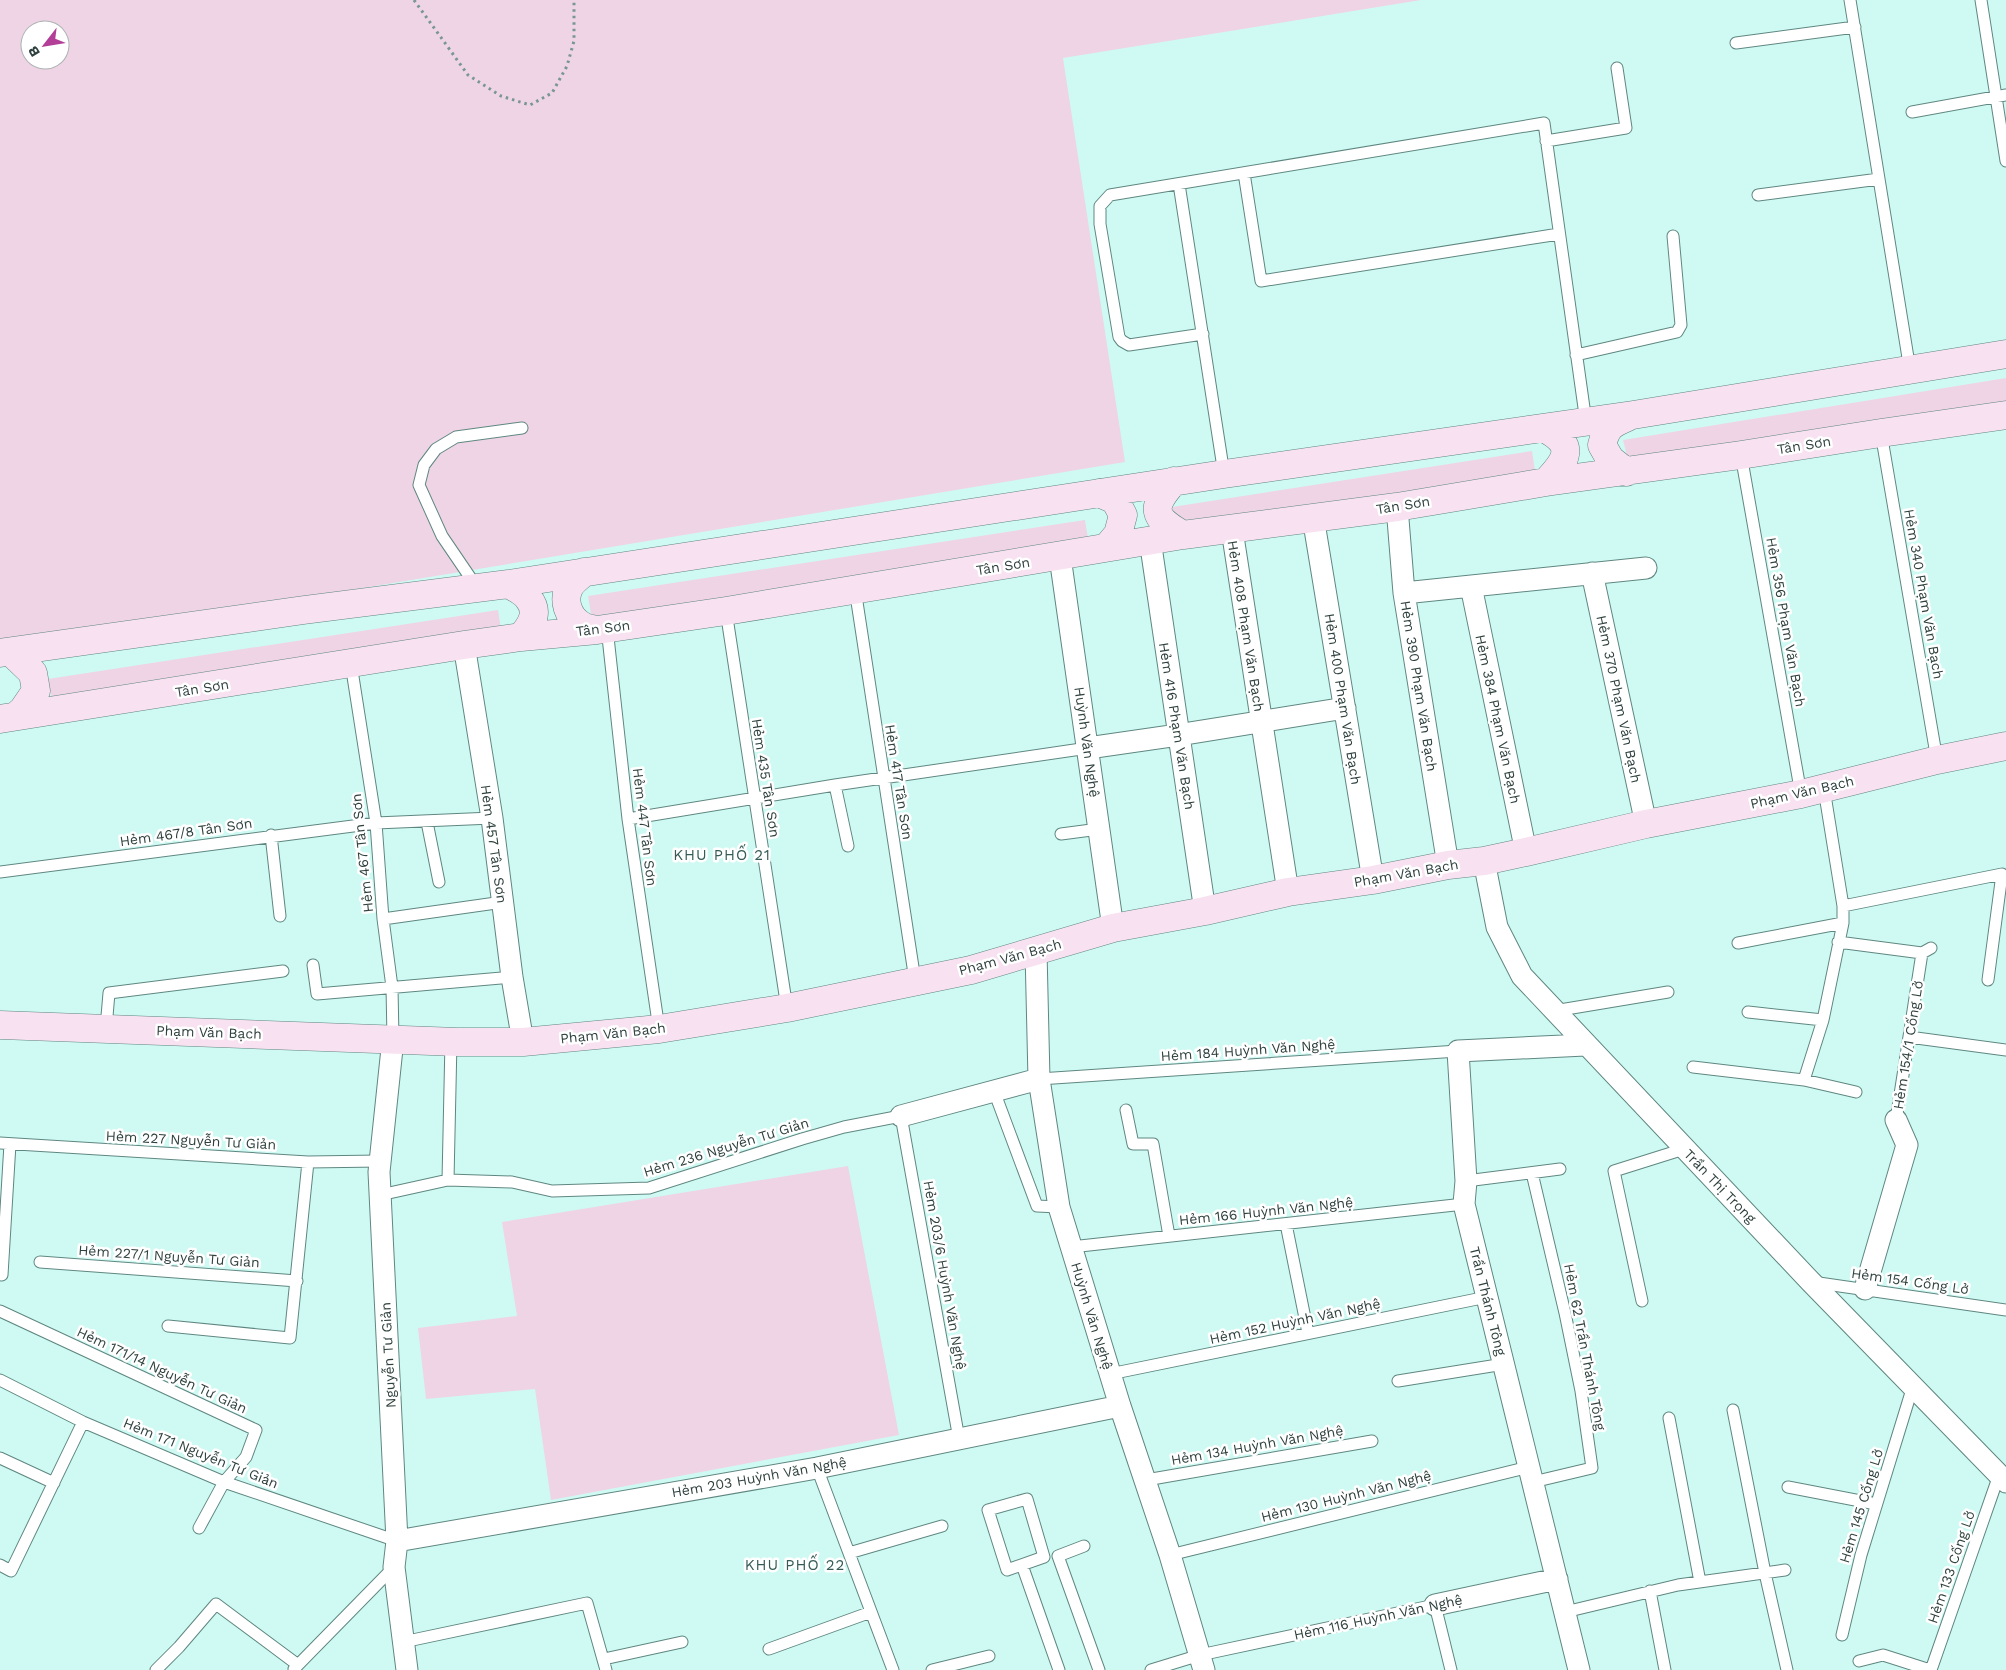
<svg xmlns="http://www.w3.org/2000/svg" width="2006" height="1670" viewBox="0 0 2006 1670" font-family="'Work Sans',sans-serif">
	<rect width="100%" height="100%" fill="#cffaf3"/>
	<path fill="#efd4e6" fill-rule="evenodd" d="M0 0H1421L1063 58 1125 462 0 648ZM30 30H60V60H30Z
		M2006 378V413L1631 472 1623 440Z
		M1532 451 1537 484 1179 537 1172 507Z
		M1085 520 1090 551 594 632 588 596Z
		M498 610 504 647 54 713 48 679Z
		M848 1166 899 1435 551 1500 535 1389 426 1399 418 1328 517 1316 502 1222Z"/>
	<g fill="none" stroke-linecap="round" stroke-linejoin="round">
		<defs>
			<path id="lane" d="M1850 0 1910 370
				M1981 0 2006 161
				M1736 43 1855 27
				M1912 112 2006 95
				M1546 141 1626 128 1617 68
				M1244 173 1261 281 1559 234
				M1179 184 1224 474
				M1758 195 1879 179
				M1203 334 1129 345 1122 341 1119 337 1100 224V206L1110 195 1544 123 1586 422
				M1576 355 1677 332 1681 325 1673 236
				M1881 433 1937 760
				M1741 455 1801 794
				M476 586 442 536 419 485 424 465 436 449 456 437 522 428
				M855 589 915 980
				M726 611 787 1008
				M607 628 628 819 659 1029
				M351 664 376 823 383 919 392 987 393 1039
				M835 785 848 846
				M628 819 835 785 1088 748
				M427 822 439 882
				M1061 834 1099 829
				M271 835 280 916
				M0 872 376 823 492 818
				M1843 906 2002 874 1988 980
				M383 919 503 902
				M1838 942 1922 953
				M1738 943 1843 923
				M313 965 317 994 512 977
				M1554 1011 1668 992
				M1748 1012 1823 1020
				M106 1028 109 993 283 971
				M1909 1037 2006 1050
				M1693 1067 1804 1080 1856 1092
				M1039 1079 1458 1051
				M1804 1080 1823 1020 1843 923V906L1824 789
				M994 1091 1037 1206 1059 1207
				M1126 1110 1133 1144H1153L1169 1236
				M1896 1120 1922 953 1931 948
				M0 1143 308 1162 380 1161
				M1532 1173 1565 1313 1581 1391 1592 1468 1533 1482
				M448 1180 451 1041
				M1466 1181 1560 1169
				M380 1195 448 1180 512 1182 552 1191 649 1188 802 1139 844 1127 901 1116 959 1439
				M1286 1224 1308 1333
				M1071 1247 1464 1204
				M40 1262 297 1281
				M2 1275 10 1144
				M1812 1282 2006 1310
				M1642 1301 1614 1171 1684 1149
				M0 1311 256 1430 246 1457 224 1482 199 1528
				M168 1326 290 1338 308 1162
				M1110 1374 1487 1297
				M0 1380 83 1422 224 1482 397 1541
				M1398 1381 1504 1364
				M1733 1410 1765 1573 1787 1670
				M1669 1418 1700 1582
				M0 1458 54 1483
				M817 1468 893 1670
				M1146 1480 1372 1441
				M1788 1487 1876 1504
				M1027 1499 1044 1557 1007 1570 988 1510Z
				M1084 1546 1058 1556 1099 1670
				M849 1553 942 1526
				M1170 1555 1529 1467
				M0 1565 11 1571 83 1422
				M1022 1565 1059 1670
				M1650 1591 1665 1670
				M1565 1612 1678 1585 1785 1570
				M1842 1635 1861 1555 1913 1386
				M403 1642 587 1603 606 1670
				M769 1649 871 1612
				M604 1659 682 1642
				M1859 1661 1883 1655 1930 1670
				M294 1669 394 1567
				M156 1670 179 1647 216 1604 298 1665
				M932 1670 989 1656
				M1151 1670 1200 1655 1435 1605 1451 1670
				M1931 1670 1999 1475"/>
			<path id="street" d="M1397 507 1404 593 1448 865
				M1313 517 1373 880
				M1232 530 1288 892
				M1150 540 1205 911
				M1060 557 1113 928
				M1592 573 1646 824
				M1471 586 1526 852
				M1404 593 1646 568
				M464 645 492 818 512 977 523 1042
				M1088 748 1178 735 1345 708
				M1484 861 1497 927 1522 976 1811 1282 2006 1482
				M1036 951 1039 1079 1059 1207 1120 1406 1170 1555 1204 1670
				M393 1039 379 1172 397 1541 394 1567 407 1670
				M901 1116 1039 1079
				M1865 1289 1907 1145 1896 1120
				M397 1541 817 1468 1120 1406
				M1435 1605 1557 1579
				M1579 1670 1464 1204 1466 1181 1458 1051 1585 1045"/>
			<path id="secondary" d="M1544 428C1577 445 1567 460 1546 482
				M1626 472 1610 459 1602 445C1607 425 1612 424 1630 416
				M1174 481C1150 508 1152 517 1183 535
				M1099 493 1115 500 1123 515 1118 534 1107 547
				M584 572C579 577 573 581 570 586 562 600 568 617 581 625 585 628 592 629 597 630
				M509 584C515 588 524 592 528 598 540 612 531 626 521 637
				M11 652 33 673 36 691 23 710 16 716
				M0 653 304 610 509 584 1224 474 1633 415 2006 354
				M0 719 464 645 521 637 597 630 726 611 1183 535 1397 507 1546 482 1741 455 1881 433 2006 415
				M0 1025 458 1042H523L659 1029 787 1008 971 970 1113 928 1205 911 1288 892 1373 880 1448 865 1484 861 1526 852 1646 824 1801 794 1937 760 2006 746"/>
		</defs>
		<use href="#lane" stroke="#5f8781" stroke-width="13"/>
		<use href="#street" stroke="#5f8781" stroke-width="23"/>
		<use href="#secondary" stroke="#5f8781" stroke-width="29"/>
		<path stroke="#799792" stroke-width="3" stroke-dasharray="2.5 4" stroke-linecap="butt" d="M414 0 468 75 501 96 530 105 552 93 567 66 574 41V0"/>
		<use href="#lane" stroke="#fff" stroke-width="11"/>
		<use href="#street" stroke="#fff" stroke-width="21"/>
		<use href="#secondary" stroke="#f8e1f1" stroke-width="28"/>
	</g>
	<g text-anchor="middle" stroke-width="5" stroke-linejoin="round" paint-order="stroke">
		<g font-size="14" fill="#2f413e" stroke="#fff">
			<text transform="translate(1804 445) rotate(-9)" y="5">Tân Sơn</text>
			<text transform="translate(1403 505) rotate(-9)" y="5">Tân Sơn</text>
			<text transform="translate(1003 566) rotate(-9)" y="5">Tân Sơn</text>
			<text transform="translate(1924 594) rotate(80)" y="5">Hẻm 340 Phạm Văn Bạch</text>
			<text transform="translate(1786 622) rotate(80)" y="5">Hẻm 356 Phạm Văn Bạch</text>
			<text transform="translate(1246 626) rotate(81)" y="5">Hẻm 408 Phạm Văn Bạch</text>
			<text transform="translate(603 628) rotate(-7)" y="5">Tân Sơn</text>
			<text transform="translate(1419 686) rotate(81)" y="5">Hẻm 390 Phạm Văn Bạch</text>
			<text transform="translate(202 688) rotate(-9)" y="5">Tân Sơn</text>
			<text transform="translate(1343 699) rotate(81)" y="5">Hẻm 400 Phạm Văn Bạch</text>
			<text transform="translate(1619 699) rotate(78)" y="5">Hẻm 370 Phạm Văn Bạch</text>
			<text transform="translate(1498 719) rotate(78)" y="5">Hẻm 384 Phạm Văn Bạch</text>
			<text transform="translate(1177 726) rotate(81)" y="5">Hẻm 416 Phạm Văn Bạch</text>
			<text transform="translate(1087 742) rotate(82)" y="5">Huỳnh Văn Nghệ</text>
			<text transform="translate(766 778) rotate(81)" y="5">Hẻm 435 Tân Sơn</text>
			<text transform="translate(899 782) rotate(81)" y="5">Hẻm 417 Tân Sơn</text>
			<text transform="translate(1802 792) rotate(-13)" y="5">Phạm Văn Bạch</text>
			<text transform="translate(645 827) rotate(83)" y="5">Hẻm 447 Tân Sơn</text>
			<text transform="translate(186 832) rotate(-8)" y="5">Hẻm 467/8 Tân Sơn</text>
			<text transform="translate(494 844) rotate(82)" y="5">Hẻm 457 Tân Sơn</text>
			<text transform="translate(362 853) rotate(-96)" y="5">Hẻm 467 Tân Sơn</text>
			<text transform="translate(1406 873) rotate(-10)" y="5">Phạm Văn Bạch</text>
			<text transform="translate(1010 957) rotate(-15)" y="5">Phạm Văn Bạch</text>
			<text transform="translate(209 1032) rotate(2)" y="5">Phạm Văn Bạch</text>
			<text transform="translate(613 1033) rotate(-6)" y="5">Phạm Văn Bạch</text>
			<text transform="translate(1908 1045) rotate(-81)" y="5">Hẻm 154/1 Cống Lở</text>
			<text transform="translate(1248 1050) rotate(-4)" y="5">Hẻm 184 Huỳnh Văn Nghệ</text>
			<text transform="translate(191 1140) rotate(3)" y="5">Hẻm 227 Nguyễn Tư Giản</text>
			<text transform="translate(726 1147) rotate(-17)" y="5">Hẻm 236 Nguyễn Tư Giản</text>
			<text transform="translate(1720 1186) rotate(46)" y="5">Trần Thị Trọng</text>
			<text transform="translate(1266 1211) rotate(-6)" y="5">Hẻm 166 Huỳnh Văn Nghệ</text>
			<text transform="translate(169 1256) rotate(4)" y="5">Hẻm 227/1 Nguyễn Tư Giản</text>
			<text transform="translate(945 1275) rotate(80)" y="5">Hẻm 203/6 Huỳnh Văn Nghệ</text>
			<text transform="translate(1910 1281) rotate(8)" y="5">Hẻm 154 Cống Lở</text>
			<text transform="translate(1488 1301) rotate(76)" y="5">Trần Thánh Tông</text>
			<text transform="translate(1092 1316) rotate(73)" y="5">Huỳnh Văn Nghệ</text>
			<text transform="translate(1295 1321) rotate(-12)" y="5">Hẻm 152 Huỳnh Văn Nghệ</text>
			<text transform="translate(1585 1347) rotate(79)" y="5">Hẻm 62 Trần Thánh Tông</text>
			<text transform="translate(388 1355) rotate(-93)" y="5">Nguyễn Tư Giản</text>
			<text transform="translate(162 1370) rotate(25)" y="5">Hẻm 171/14 Nguyễn Tư Giản</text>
			<text transform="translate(1257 1445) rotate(-10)" y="5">Hẻm 134 Huỳnh Văn Nghệ</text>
			<text transform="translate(201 1453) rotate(22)" y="5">Hẻm 171 Nguyễn Tư Giản</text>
			<text transform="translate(759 1477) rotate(-10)" y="5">Hẻm 203 Huỳnh Văn Nghệ</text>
			<text transform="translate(1346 1496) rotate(-14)" y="5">Hẻm 130 Huỳnh Văn Nghệ</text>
			<text transform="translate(1861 1506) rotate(-73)" y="5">Hẻm 145 Cống Lở</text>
			<text transform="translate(1951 1567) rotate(-71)" y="5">Hẻm 133 Cống Lở</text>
			<text transform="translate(1378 1617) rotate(-12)" y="5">Hẻm 116 Huỳnh Văn Nghệ</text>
		</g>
		<g font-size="15" letter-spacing="1" fill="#355c57" stroke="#fff">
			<text x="722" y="860">KHU PHỐ 21</text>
			<text x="795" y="1570">KHU PHỐ 22</text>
		</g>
	</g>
	<g transform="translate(45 45) rotate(239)"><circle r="24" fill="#ffffff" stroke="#acb3b2"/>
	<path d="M0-4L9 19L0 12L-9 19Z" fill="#b23e97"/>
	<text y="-8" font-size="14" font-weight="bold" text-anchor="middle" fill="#2f413e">B</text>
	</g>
</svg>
